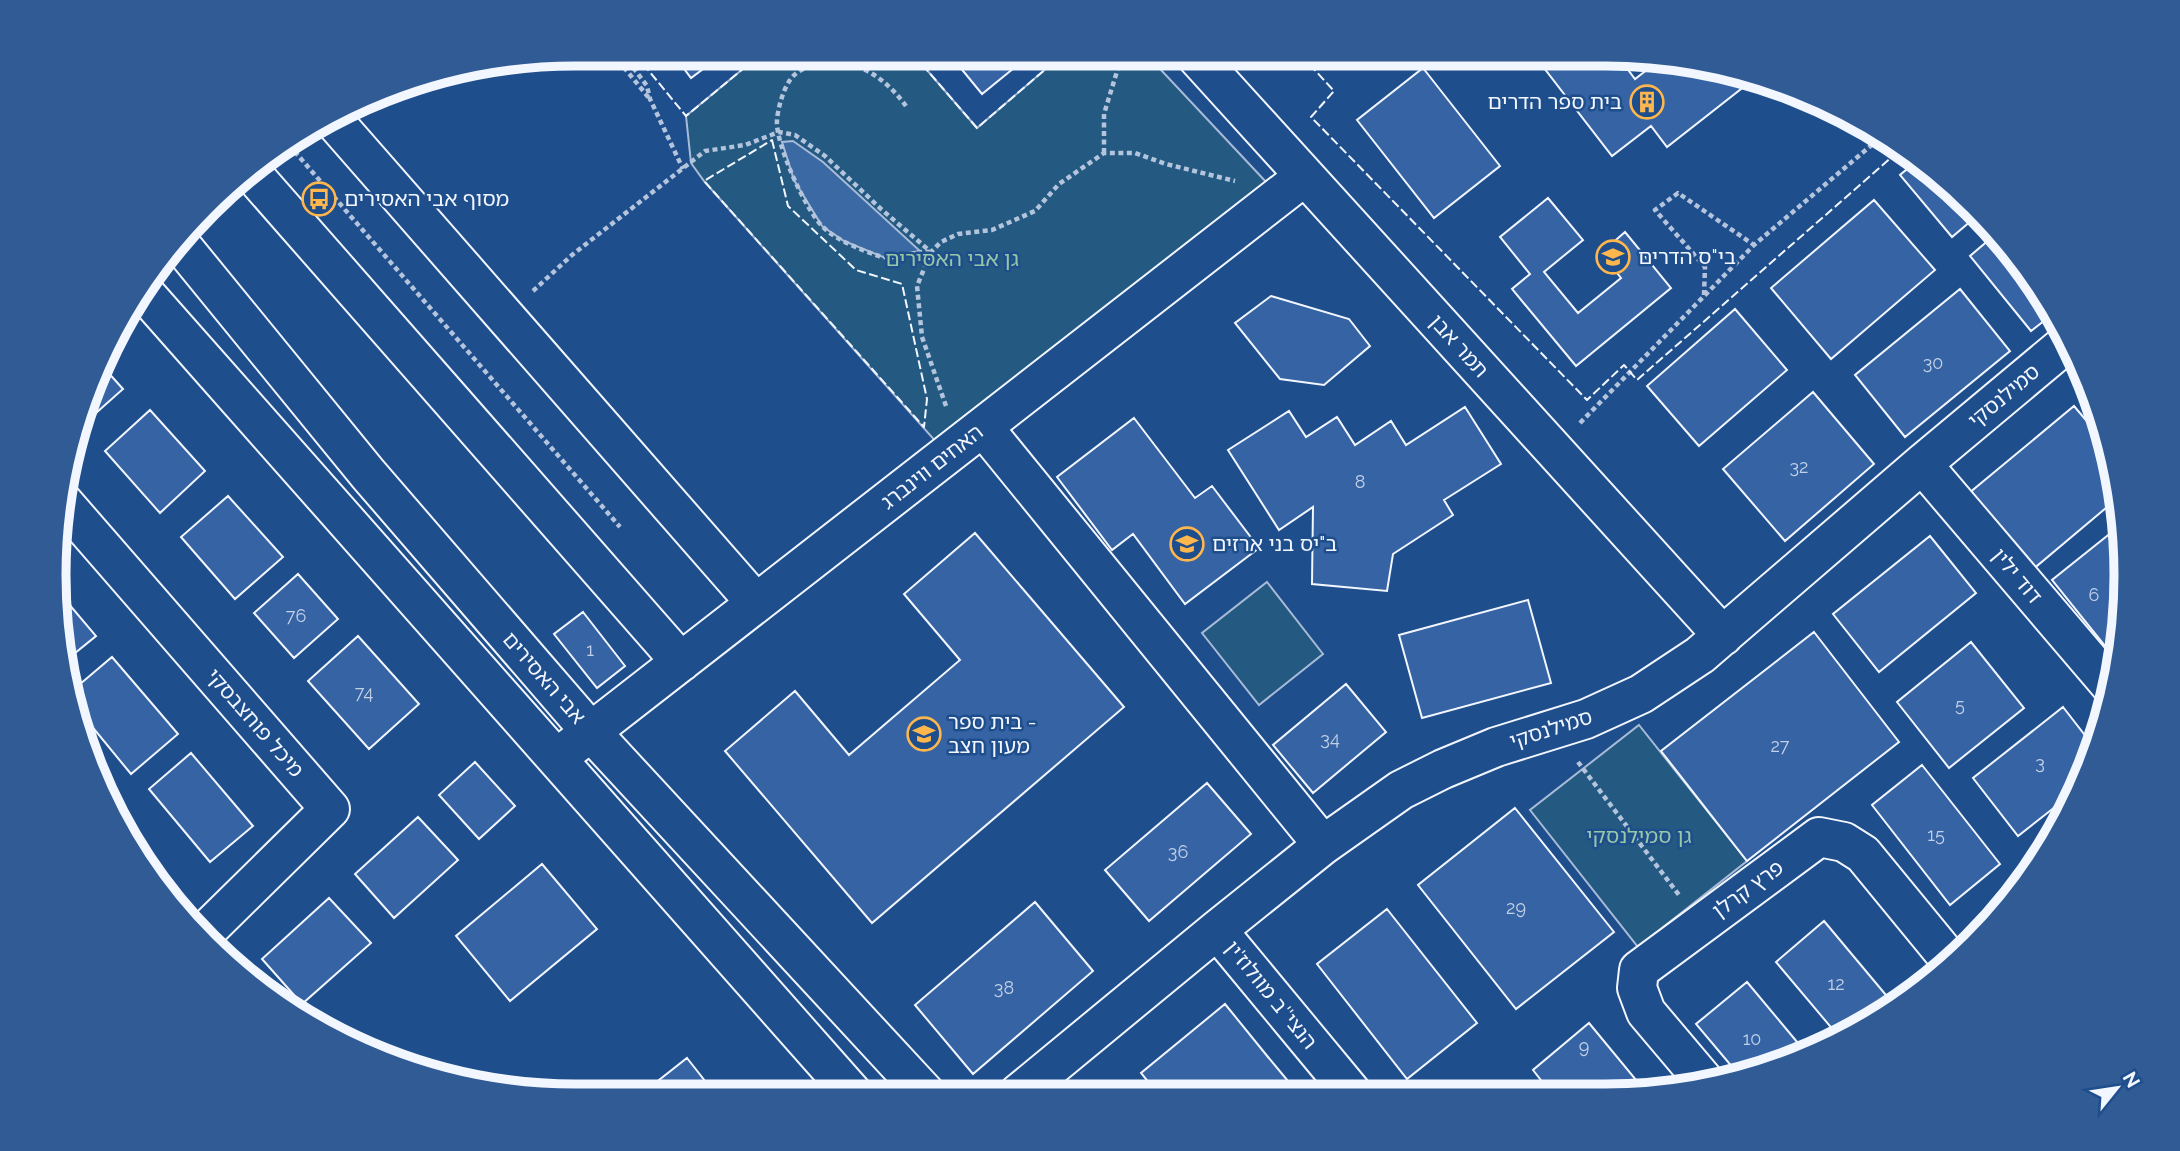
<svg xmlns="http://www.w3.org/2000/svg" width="2180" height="1151" viewBox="0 0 2180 1151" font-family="Raleway,'Noto Sans Hebrew',sans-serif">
	<rect width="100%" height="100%" fill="#1f4e8c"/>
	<path fill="#245a82" stroke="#a8bbd7" stroke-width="2" d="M761 54 914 55 977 128 1062 55H1147L1267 183 937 443 704 181 691 163 686 116Z
		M1267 582 1323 654 1259 705 1202 633Z
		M1639 725 1747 861 1638 947 1530 810Z"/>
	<path fill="#3b69a3" stroke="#a8bbd7" stroke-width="2" d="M793 141 823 162 920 251 883 257 844 241 822 226 794 180 782 142Z"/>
	<path fill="#3563a3" stroke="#f2f6ff" stroke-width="2" d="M673 54H723L691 78Z
		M950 55H1030L982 94Z
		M1534 55H1617L1635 79 1661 59 1739 72 1755 78 1667 147 1651 126 1612 156Z
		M1423 68 1500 166 1434 218 1357 120Z
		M1918 160 1978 215 1952 237 1900 175Z
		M1548 198 1583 240 1544 272 1578 313 1621 278 1601 253 1625 232 1671 288 1576 366 1512 289 1530 274 1500 237Z
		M1874 200 1935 270 1831 359 1771 288Z
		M1997 233 2054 313 2031 331 1970 256Z
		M1960 289 2010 351 1905 437 1855 375Z
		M1271 296 1349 319 1370 346 1324 385 1280 379 1235 323Z
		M1735 309 1787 370 1699 446 1647 386Z
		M105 369 123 389 78 429V428Z
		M1813 392 1874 464 1785 541 1723 469Z
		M2074 406 2107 445 2119 497 2031 571 1968 494Z
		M1465 407 1501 464 1444 500 1453 515 1393 554 1387 591 1312 584 1313 507 1279 530 1228 450 1289 411 1306 437 1337 417 1355 445 1391 421 1406 445Z
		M150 410 205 471 160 513 105 451Z
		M1134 418 1195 498 1212 486 1259 548 1185 604 1133 534 1112 550 1057 477Z
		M228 496 283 557 235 599 181 537Z
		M2122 524 2125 610 2119 642 2109 651 2052 580Z
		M975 533 1124 707 872 923 725 751 795 691 849 755 960 660 904 594Z
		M1930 536 1976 593 1879 672 1833 614Z
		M298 574 338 619 294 658 254 613Z
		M57 590 96 636 64 662 59 643Z
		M1528 600 1551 683 1422 718 1399 635Z
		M583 612 625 666 597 688 554 634Z
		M1814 632 1899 742 1747 861 1661 751Z
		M358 636 419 704 369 749 308 681Z
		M1971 642 2024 708 1949 768 1897 702Z
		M112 657 178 734 131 774 80 712 73 690Z
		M1346 684 1386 732 1313 793 1273 745Z
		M2063 707 2094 747 2078 789 2018 836 1973 778Z
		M191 753 253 826 210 862 149 789Z
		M475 762 515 806 479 839 439 795Z
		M1922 765 2000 864 1950 905 1872 805Z
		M1207 783 1251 834 1149 921 1105 870Z
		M1515 808 1614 932 1516 1009 1418 885Z
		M418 817 458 860 394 918 355 874Z
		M542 864 597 929 510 1001 456 936Z
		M2012 895 1996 919 1974 939 1968 932Z
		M329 898 371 943 302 1004 262 959Z
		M1035 902 1093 971 973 1074 915 1005Z
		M1387 909 1477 1023 1407 1079 1317 964Z
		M1824 921 1896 1007 1840 1038 1776 962Z
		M1747 982 1808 1055 1739 1075 1696 1024Z
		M1225 1004 1268 1057 1298 1093 1158 1094 1141 1073Z
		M1589 1023 1646 1092 1551 1093 1533 1070Z
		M687 1058 716 1095H640Z"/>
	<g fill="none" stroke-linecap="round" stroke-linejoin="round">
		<defs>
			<path id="minor" d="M1195 55 1723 636
				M334 121 756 603
				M250 171 681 662
				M181 245 368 474 591 732 926 1094
				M141 289 854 1095
				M983 427 1323 845
				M1922 464 2112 687
				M62 501 330 809 201 936
				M570 748 1305 176
				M1217 930 1352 1093
				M1706 1083 1646 1012 1637 988 1639 970 1819 837 1844 842 1863 854 1950 960
				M1018 1094 1217 930 1323 845 1401 790 1443 769 1496 747 1586 719 1641 694 1700 655 1922 464 2068 342"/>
		</defs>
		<use href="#minor" stroke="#f2f6ff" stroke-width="42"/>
		<path stroke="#b3c4dc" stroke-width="4.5" stroke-dasharray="5 3.5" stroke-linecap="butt" d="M613 54 649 98
			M623 54 647 86 650 99 683 169
			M906 106C886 78 852 54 816 64 806 67 796 71 790 80 783 90 778 108 777 120 775 143 806 211 823 227 836 240 861 250 879 256 896 261 914 250 931 252L917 286 922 337 946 406
			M289 145 620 527
			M1104 153V114L1122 55
			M533 291 572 255 705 151 745 145 779 132 795 135 825 156 881 209 931 252 941 242 958 234 992 230 1035 211 1059 184 1104 153H1135L1166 164 1235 181
			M1704 295 1705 267 1655 210 1678 193 1754 245
			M1580 423 1754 245 1881 137
			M1578 762 1679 895"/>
		<use href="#minor" stroke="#1f4e8c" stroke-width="38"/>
		<path stroke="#f2f6ff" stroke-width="2" stroke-dasharray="9 3.5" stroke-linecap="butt" d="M635 54 686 116 761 54
			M914 55 977 128 1062 55
			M1301 55 1334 91 1311 117 1587 400 1624 365 1637 380 1901 149
			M772 140 788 206 856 270 902 284 927 399 924 427 704 181Z"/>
	</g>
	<defs>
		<symbol id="building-ring" viewBox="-11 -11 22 22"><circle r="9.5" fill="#1f4e8c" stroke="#ffb74d" stroke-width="1.5"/><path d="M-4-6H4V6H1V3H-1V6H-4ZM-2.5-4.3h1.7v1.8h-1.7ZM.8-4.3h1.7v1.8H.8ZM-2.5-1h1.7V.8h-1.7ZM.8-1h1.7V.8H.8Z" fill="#ffb74d"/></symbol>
		<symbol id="bus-ring" viewBox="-11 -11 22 22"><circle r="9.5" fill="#1f4e8c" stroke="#ffb74d" stroke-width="1.5"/><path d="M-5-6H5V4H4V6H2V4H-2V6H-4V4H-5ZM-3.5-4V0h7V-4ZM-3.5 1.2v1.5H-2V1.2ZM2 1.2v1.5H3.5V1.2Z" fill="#ffb74d"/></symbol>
		<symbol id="school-ring" viewBox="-11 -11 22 22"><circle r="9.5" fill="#1f4e8c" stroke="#ffb74d" stroke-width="1.5"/><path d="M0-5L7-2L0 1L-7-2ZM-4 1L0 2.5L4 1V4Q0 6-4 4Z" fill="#ffb74d"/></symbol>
	</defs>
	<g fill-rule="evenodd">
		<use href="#building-ring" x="1628" y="83" width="38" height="38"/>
		<use href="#bus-ring" x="300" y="180" width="38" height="38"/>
		<use href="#school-ring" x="1594" y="238" width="38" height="38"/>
		<use href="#school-ring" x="1168" y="525" width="38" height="38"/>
		<use href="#school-ring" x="905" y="715" width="38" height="38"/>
	</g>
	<g text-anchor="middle" stroke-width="5" stroke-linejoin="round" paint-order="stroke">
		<g font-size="18" fill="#c3d1e8">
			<text x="1933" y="369">30</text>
			<text x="1799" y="473">32</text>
			<text x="1360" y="488">8</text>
			<text x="2094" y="601">6</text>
			<text x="296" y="622">76</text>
			<text x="590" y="656">1</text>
			<text x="364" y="699">74</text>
			<text x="1960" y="711">5</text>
			<text x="1330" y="745">34</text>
			<text x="1780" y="752">27</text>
			<text x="2040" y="769">3</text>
			<text x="1936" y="841">15</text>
			<text x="1178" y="858">36</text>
			<text x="1516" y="914">29</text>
			<text x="1836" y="990">12</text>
			<text x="1004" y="994">38</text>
			<text x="1752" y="1045">10</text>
			<text x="1584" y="1053">9</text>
		</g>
		<g font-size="21" fill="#f2f6ff" stroke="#1f4e8c" text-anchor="start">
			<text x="1622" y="109" text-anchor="end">בית ספר הדרים</text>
			<text x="344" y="206">מסוף אבי האסירים</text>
			<text x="1638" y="264">בי"ס הדרים</text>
			<text x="1212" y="551">ב"יס בני ארזים</text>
			<text x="948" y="729">בית ספר -<tspan x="948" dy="24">מעון חצב</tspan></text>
		</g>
		<g font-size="21" fill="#97c8a6" stroke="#1f4e8c">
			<text x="952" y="266">גן אבי האסירים</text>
			<text x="1639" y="843">גן סמילנסקי</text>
		</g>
		<g font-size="21" fill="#f2f6ff" stroke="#1f4e8c">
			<text transform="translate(1459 346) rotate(48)" y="7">תמר אבן</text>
			<text transform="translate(2004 396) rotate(-40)" y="7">סמילנסקי</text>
			<text transform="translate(932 467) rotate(-38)" y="7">האחים ווינברג</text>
			<text transform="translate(2017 576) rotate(50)" y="7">דוד ילין</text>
			<text transform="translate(544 678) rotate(49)" y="7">אבי האסירים</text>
			<text transform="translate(255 723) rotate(49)" y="7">מיכל פוחצבסקי</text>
			<text transform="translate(1551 729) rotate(-18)" y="7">סמילנסקי</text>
			<text transform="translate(1748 889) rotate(-36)" y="7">פרץ קרלן</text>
			<text transform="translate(1271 995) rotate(51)" y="7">הנצי''ב מוולוז'ין</text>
		</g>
	</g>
	<path d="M0 0H2180V1151H0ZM575 66H1605A509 509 0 0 1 2114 575V575A509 509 0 0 1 1605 1084H575A509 509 0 0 1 66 575V575A509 509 0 0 1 575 66Z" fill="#305b95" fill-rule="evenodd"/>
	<path fill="none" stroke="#f2f6ff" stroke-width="9" d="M575 66H1605A509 509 0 0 1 2114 575V575A509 509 0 0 1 1605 1084H575A509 509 0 0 1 66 575V575A509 509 0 0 1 575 66Z"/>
	<g transform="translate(2117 1088) rotate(60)" stroke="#1f4e8c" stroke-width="5" paint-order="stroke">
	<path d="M0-5L12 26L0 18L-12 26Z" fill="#f2f6ff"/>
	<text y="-10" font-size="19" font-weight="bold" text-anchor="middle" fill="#f2f6ff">N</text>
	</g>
</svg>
